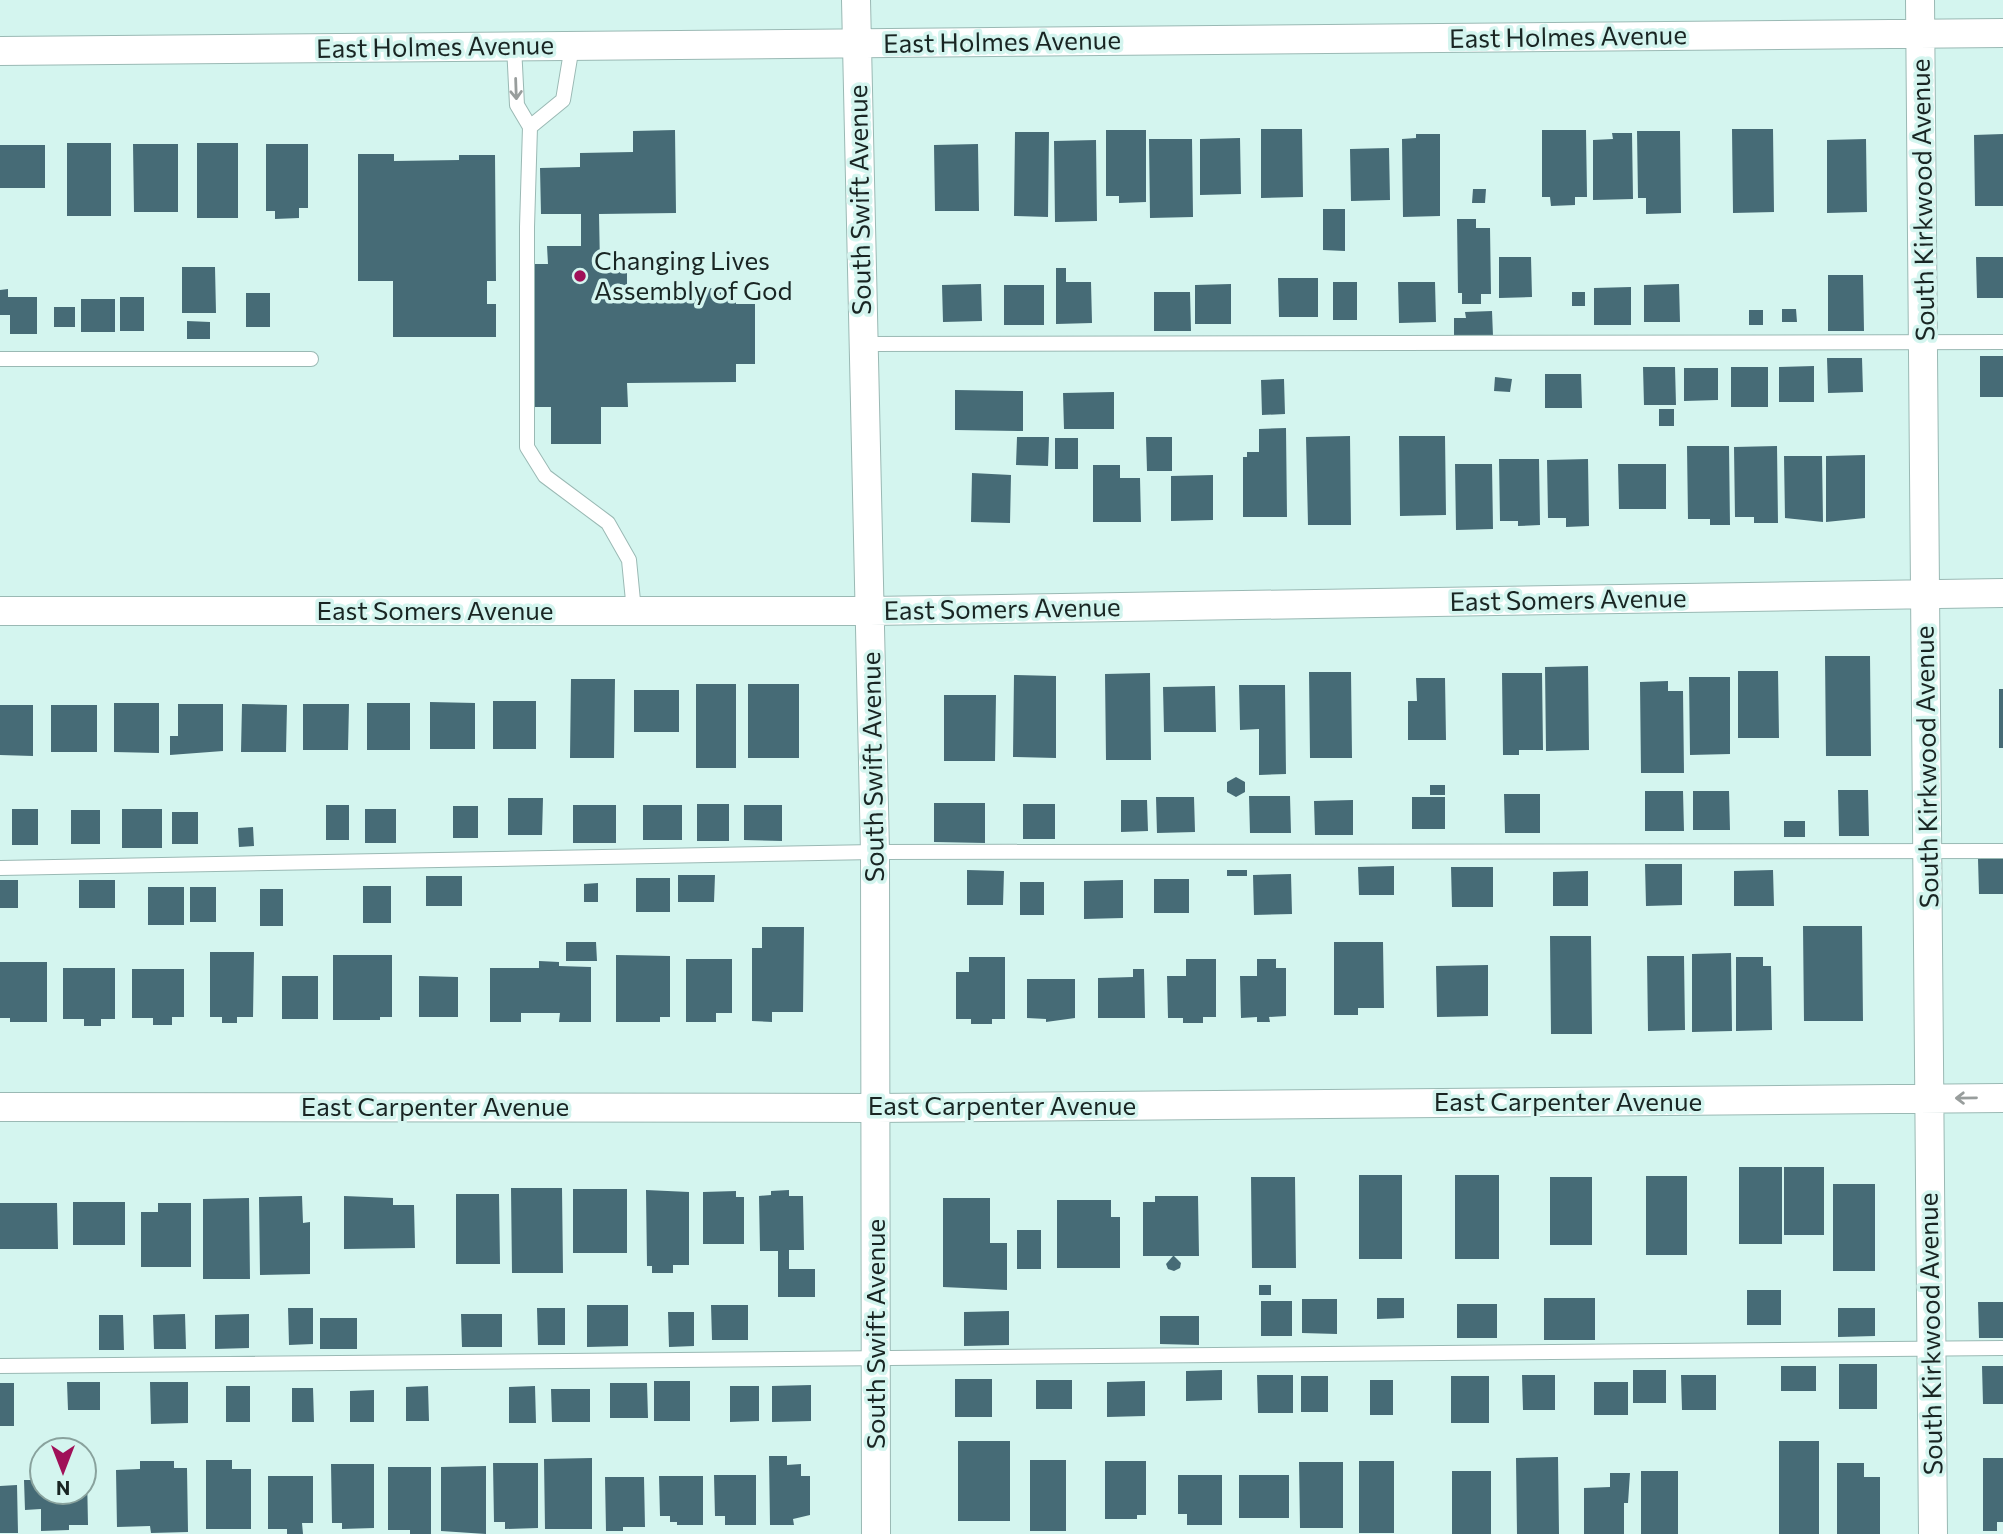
<svg xmlns="http://www.w3.org/2000/svg" width="2003" height="1534" viewBox="0 0 2003 1534" font-family="Commissioner,sans-serif">
	<rect width="100%" height="100%" fill="#d4f5ef"/>
	<path fill="#466b76" d="M1261 129H1302L1303 197 1261 198Z
		M1732 129H1773L1774 212 1733 213Z
		M675 130 676 213 599 214 600 265H627V289L736 288V304H755V364H736V382L627 383 628 407H601V444H551V407H535L534 264H548L547 246H581V214H541L540 168 580 167V153L633 152V131Z
		M1106 130H1146V202L1119 203V196H1106Z
		M1542 130H1586L1587 197H1575V205L1551 206 1550 197H1542Z
		M1637 131H1680L1681 213 1646 214V198H1638Z
		M1015 132H1049L1048 217 1014 216Z
		M1612 133H1632L1633 199 1593 200V140L1613 139Z
		M1416 134H1440V216L1403 217 1402 139 1416 138Z
		M2003 134V206H1975L1974 135Z
		M1240 138 1241 194 1200 195V139Z
		M1149 139H1192L1193 217 1150 218Z
		M1866 139 1867 212 1827 213V140Z
		M1096 140 1097 221 1055 222 1054 141Z
		M67 143H111V216H67Z
		M197 143H238V218H197Z
		M133 144H178V212H134Z
		M266 144H308V208H299V218L275 219V211H266Z
		M978 144 979 211H935L934 145Z
		M0 145H45V188H0Z
		M1389 148 1390 200 1351 201 1350 149Z
		M358 154H394V161L459 160V155H495L496 281H487V304H496V337H393V281H358Z
		M1473 189H1486L1485 203H1472Z
		M1323 209H1345V251L1323 250Z
		M1457 219H1476V228H1490L1491 294H1481V304H1462V293H1458Z
		M1499 257H1531L1532 297 1499 298Z
		M1976 257H2003V298H1977Z
		M182 267H215L216 313H182Z
		M1056 268H1066V282H1091L1092 323 1056 324Z
		M1828 275H1863L1864 331H1828Z
		M1278 278H1318V317H1279Z
		M1333 282H1357V320H1333Z
		M1398 282H1435L1436 322 1399 323Z
		M981 284 982 321 943 322 942 285Z
		M1231 284V324H1195V285Z
		M1679 284 1680 322H1644V285Z
		M1004 285H1044V325H1004Z
		M1631 287V325H1594V288Z
		M8 289V297H37V334H10V315H0V290Z
		M1154 292H1190L1191 331H1154Z
		M1572 292H1585V306H1572Z
		M246 293H270V327H246Z
		M120 297H144V331H120Z
		M81 299H115V332H81Z
		M54 307H75V327H54Z
		M1782 309H1796L1797 322H1782Z
		M1749 310H1763V325H1749Z
		M1492 311 1493 336H1454V318H1466L1465 312Z
		M187 321 210 322V339H187Z
		M1980 356H2003V397H1980Z
		M1827 358H1862L1863 392 1828 393Z
		M1814 366V402H1779V367Z
		M1643 367H1675L1676 405H1644Z
		M1731 367H1768V407H1731Z
		M1684 368H1718V400L1684 401Z
		M1545 374H1581L1582 408H1545Z
		M1495 377 1512 379 1510 392 1494 391Z
		M1284 379 1285 414 1262 415 1261 380Z
		M955 390 1023 391V431L955 430Z
		M1114 392V429H1064L1063 393Z
		M1659 409H1674V426H1659Z
		M1286 428 1287 517H1243V457H1247V452H1259V429Z
		M1350 436 1351 525H1308L1306 437Z
		M1399 436H1445L1446 515 1400 516Z
		M1017 437H1049L1048 466 1016 465Z
		M1146 437H1172V471H1147Z
		M1055 438H1078V469H1055Z
		M1687 446H1729L1730 525H1710V519H1688Z
		M1777 446 1778 523H1754V517H1735L1734 447Z
		M1865 455V518L1826 522V456Z
		M1784 456H1822L1823 522 1785 518Z
		M1499 459H1539L1540 525 1518 526V521H1500Z
		M1588 459 1589 526 1566 527V518H1548L1547 460Z
		M1455 464H1492L1493 529 1456 530Z
		M1618 464H1666V509H1619Z
		M1093 465H1120V478H1140L1141 522H1093Z
		M972 473 1011 475 1010 523 971 522Z
		M1213 475V520L1171 521V476Z
		M1825 656H1870L1871 756H1826Z
		M1588 666 1589 750 1546 751 1545 667Z
		M1738 671H1778L1779 738H1738Z
		M1309 672H1351L1352 758H1310Z
		M1150 673 1151 760H1106L1105 674Z
		M1502 673H1542L1543 750H1519V755H1503Z
		M1014 675 1056 676V758L1013 757Z
		M1689 677H1730V754L1690 755Z
		M1416 678H1445L1446 740H1408V701H1417Z
		M571 679H615L614 758H570Z
		M1668 681V691H1683L1684 773H1641L1640 682Z
		M696 684H736V768H696Z
		M748 684H799V758H748Z
		M1239 685H1285L1286 774 1259 775V729L1240 730Z
		M1215 686 1216 732H1164L1163 687Z
		M1999 689H2003V748H1999Z
		M634 690H679V732H634Z
		M944 695H996L995 761H944Z
		M493 701H536V749H493Z
		M430 702 475 703V749H430Z
		M114 703H159V753L114 752Z
		M367 703H410V750H367Z
		M178 704H223V751L170 755V736H178Z
		M242 704 287 705 286 752H241Z
		M303 704H349L348 750H303Z
		M0 705H33V756L0 755Z
		M51 705H97V752H51Z
		M1236 777 1245 782V792L1236 797 1227 792V782Z
		M1430 785H1445V795H1430Z
		M1838 790H1868L1869 836H1839Z
		M1645 791H1683L1684 831H1645Z
		M1693 791H1729L1730 830H1693Z
		M1504 794H1540V833H1505Z
		M1249 796H1290L1291 833H1250Z
		M1156 797H1194L1195 832 1157 833Z
		M1412 797H1445V829H1412Z
		M508 798H543L542 835H508Z
		M1121 800H1147L1148 831 1121 832Z
		M1353 800V835H1315L1314 801Z
		M934 803H985V843L934 842Z
		M697 804H729V841H697Z
		M1023 804H1055V839H1023Z
		M326 805H349V840H326Z
		M573 805H616V843H573Z
		M643 805H682V840H643Z
		M744 805H782V841L744 840Z
		M453 806H478V838H453Z
		M12 809H38V845H12Z
		M122 809H162V848H122Z
		M365 809H396V843H365Z
		M71 810H100V844H71Z
		M172 812H198V844H172Z
		M1784 821H1805V837H1784Z
		M253 827 254 846 239 847 238 828Z
		M1978 859H2003V894H1979Z
		M1645 864H1682V905L1646 906Z
		M1394 866V895H1359L1358 867Z
		M1451 867H1493V907H1452Z
		M967 870 1004 871 1003 905H967Z
		M1227 870H1247V876H1227Z
		M1773 870 1774 906H1734V871Z
		M1588 871V906H1553V872Z
		M1291 874 1292 914 1254 915 1253 875Z
		M678 875H715L714 902H678Z
		M426 876H462V906H426Z
		M636 878H670V912H636Z
		M1154 879H1189V913H1154Z
		M0 880H18V908H0Z
		M79 880H115V908H79Z
		M1123 880V918L1084 919V881Z
		M1020 882H1044V915H1020Z
		M598 883V902H584V884Z
		M363 886H391V923H363Z
		M148 887H184V925H148Z
		M190 887H216V922H190Z
		M260 889H283V926H260Z
		M1803 926H1862L1863 1021H1804Z
		M762 927H804L803 1012H772V1022L752 1021V948H762Z
		M1550 936H1591L1592 1034H1551Z
		M566 942H596L597 961H566Z
		M1334 942H1383L1384 1008H1358V1015H1334Z
		M210 952H254L253 1017H237V1023H222V1017H210Z
		M1731 953 1732 1031 1692 1032V954Z
		M333 955H392V1017H380V1020H333Z
		M616 955 670 956V1017H660V1022H616Z
		M1647 956H1684L1685 1030 1648 1031Z
		M969 957H1005V1019H992V1024H971V1019H956V972H969Z
		M1736 957H1763V966H1771L1772 1030 1736 1031Z
		M686 959H732V1013H716V1022H686Z
		M1186 959H1216V1017H1203V1023H1183V1018H1168L1167 976H1186Z
		M1257 959H1276V968H1286V1016L1269 1017 1270 1022H1257V1017L1241 1018 1240 976H1257Z
		M539 961 559 962V966L591 967V1022H559L560 1013H521V1022H490V968H539Z
		M0 962H47V1022H10V1018H0Z
		M1488 965V1016L1437 1017 1436 966Z
		M63 968H115V1019H101V1026H84V1019H63Z
		M132 969H184V1017H172V1025H153V1018H132Z
		M1133 969H1144L1145 1018H1098V978L1133 977Z
		M282 976H318V1019H282Z
		M419 976 458 977V1017H419Z
		M1027 979H1075V1018L1046 1022V1019L1027 1018Z
		M1739 1167H1782V1244H1739Z
		M1784 1167H1824V1235H1784Z
		M1359 1175H1402V1259H1359Z
		M1455 1175H1499V1259H1455Z
		M1646 1176H1687V1255H1646Z
		M1251 1177H1295L1296 1268H1252Z
		M1550 1177H1592V1245H1550Z
		M1833 1184H1875V1271H1833Z
		M511 1188H562L563 1273H512Z
		M573 1189H627V1253H573Z
		M646 1190 689 1192V1265H673V1273H652V1266H647Z
		M789 1190V1196H803L804 1250H789V1269H815V1297H778V1251H760L759 1196 771 1195V1191Z
		M736 1191V1197H744V1244H703V1192Z
		M456 1194H499L500 1264H456Z
		M302 1196 303 1223 310 1222V1274L260 1275 259 1197Z
		M344 1196 393 1198V1205H414L415 1248 344 1249Z
		M1155 1196H1198L1199 1256H1174L1181 1263 1180 1268 1174 1271 1168 1269 1166 1264 1173 1256H1143V1202H1155Z
		M249 1198 250 1279H203V1199Z
		M943 1198H990V1243H1007V1290L943 1287Z
		M1057 1200H1111V1217H1120V1268H1057Z
		M73 1202H125V1245H73Z
		M0 1203H57L58 1249H0Z
		M158 1203H191V1267H141V1212H158Z
		M1017 1230H1041V1269H1017Z
		M1259 1285H1271V1295H1259Z
		M1747 1290H1781V1325H1747Z
		M1377 1298H1404V1318L1377 1319Z
		M1544 1298H1595V1340H1544Z
		M1302 1299H1337V1334L1302 1333Z
		M1261 1301H1292V1336H1261Z
		M1978 1302H2003V1338H1979Z
		M1457 1304H1497V1338H1457Z
		M587 1305H628V1346L587 1347Z
		M711 1305H748V1340H712Z
		M288 1308H313V1344L289 1345Z
		M537 1308H565V1345H538Z
		M1838 1308H1875V1336L1838 1337Z
		M1009 1311V1345L964 1346V1312Z
		M668 1312H694V1346L669 1347Z
		M185 1314 186 1349H154L153 1315Z
		M249 1314V1348L215 1349V1315Z
		M461 1314H502V1347H462Z
		M99 1315H123L124 1350H99Z
		M1160 1316H1199V1345L1160 1344Z
		M320 1318H357V1349H320Z
		M1839 1364H1877V1409H1839Z
		M1781 1366H1816V1391H1781Z
		M1982 1366H2003V1404H1983Z
		M1222 1370V1400L1186 1401V1371Z
		M1633 1370H1666V1403H1633Z
		M1257 1375H1293V1413H1258Z
		M1522 1375H1555V1410H1523Z
		M1681 1375H1716V1410H1682Z
		M1301 1376H1328V1412H1301Z
		M1451 1376H1489V1423H1451Z
		M955 1379H992V1417H955Z
		M1036 1380H1072V1409H1036Z
		M1370 1380H1393V1415H1370Z
		M654 1381H690V1421H654Z
		M1145 1381V1416L1107 1417V1382Z
		M67 1382H100V1410H68Z
		M150 1382H188V1423L151 1424Z
		M1594 1382H1628V1415H1594Z
		M0 1383H14V1426H0Z
		M610 1383H647L648 1418H610Z
		M811 1385V1421L772 1422V1386Z
		M226 1386H250V1422H226Z
		M428 1386 429 1421H406V1387Z
		M535 1386 536 1423H509V1387Z
		M730 1386H759V1421L730 1422Z
		M292 1388H313L314 1422H292Z
		M551 1389H590V1422H552Z
		M374 1390V1422H350V1391Z
		M958 1441H1010V1521H958Z
		M1779 1441H1819V1534H1779Z
		M769 1456H787V1465L801 1464V1476H810V1515L793 1519 794 1525H770Z
		M1558 1457 1559 1534H1517L1516 1458Z
		M592 1458V1529H545L544 1459Z
		M1983 1458H2003V1522H1997V1531H1983Z
		M206 1460H232V1469H251V1529H206Z
		M1030 1460H1066V1531H1030Z
		M140 1461H174V1468H187L188 1532 151 1533 150 1526 117 1527 116 1470 140 1469Z
		M1105 1461H1146V1515H1137V1519H1105Z
		M1359 1461H1394V1533H1359Z
		M1299 1462H1343V1528H1300Z
		M493 1463H538V1528L505 1529V1522H494Z
		M1837 1463H1864V1477H1880V1534H1837Z
		M331 1464H374V1528L342 1529V1523H332Z
		M486 1466V1534L441 1531V1467Z
		M388 1467H431V1534H410V1530H388Z
		M1452 1471H1491V1534H1452Z
		M1641 1471H1678V1534H1641Z
		M1610 1473H1630L1628 1503H1624V1534H1584V1488L1610 1487Z
		M84 1475H87L88 1525H69V1530L41 1531V1509L25 1510 24 1480H42V1492H84Z
		M714 1475H756V1525H725V1516H715Z
		M1178 1475H1222V1525H1187V1514H1178Z
		M1239 1475H1289V1518H1239Z
		M268 1476H313V1523H302L303 1534H287V1529H268Z
		M659 1476H703V1525H677V1522H670V1516H660Z
		M605 1477H644L645 1527H623V1531H606Z
		M17 1485 18 1533H0V1486Z"/>
	<g fill="none" stroke-linecap="round" stroke-linejoin="round">
		<defs>
			<path id="lane" d="M514 46 517 105 530 127 527 227V447L545 476 608 523 629 560 634 611
				M530 127 563 100 572 46
				M864 344 2003 342
				M0 359H311
				M0 868 875 852 2003 851
				M0 1366 2003 1348"/>
			<path id="street" d="M856 0 875 852 876 1534
				M1920 0 1933 1534
				M0 51 2003 33
				M0 611H870L2003 593
				M0 1107 876 1108 2003 1098"/>
		</defs>
		<use href="#lane" stroke="#9ab9b4" stroke-width="16"/>
		<use href="#street" stroke="#9ab9b4" stroke-width="30"/>
		<use href="#lane" stroke="#fff" stroke-width="14"/>
		<use href="#street" stroke="#fff" stroke-width="28"/>
	</g>
	<defs><path id="oneway-shaft" d="M-6 0H5M1.5-3L5.5 0L1.5 3" fill="none" stroke-width="1.6" stroke-linecap="round" stroke-linejoin="round" transform="scale(1.75)"/></defs>
	<g stroke="#989d9c">
		<use href="#oneway-shaft" transform="translate(516 89) rotate(88)"/>
		<use href="#oneway-shaft" transform="translate(1966 1098) rotate(179)"/>
	</g>
	<circle fill="#a01058" stroke="#d4f5ef" stroke-width="2.5" cx="580" cy="276" r="7"/>
	<g text-anchor="middle" stroke-width="7" stroke-linejoin="round" paint-order="stroke">
		<g font-size="26" fill="#192523" stroke="#d4f5ef">
			<text transform="translate(1568 37) rotate(-1)" y="9">East Holmes Avenue</text>
			<text transform="translate(1002 42) rotate(-1)" y="9">East Holmes Avenue</text>
			<text transform="translate(435 47) rotate(-1)" y="9">East Holmes Avenue</text>
			<text transform="translate(860 200) rotate(-91)" y="9">South Swift Avenue</text>
			<text transform="translate(1923 200) rotate(-91)" y="9">South Kirkwood Avenue</text>
			<text transform="translate(1568 600) rotate(-1)" y="9">East Somers Avenue</text>
			<text transform="translate(1002 609) rotate(-1)" y="9">East Somers Avenue</text>
			<text x="435" y="620">East Somers Avenue</text>
			<text transform="translate(873 767) rotate(-91)" y="9">South Swift Avenue</text>
			<text transform="translate(1927 767) rotate(-91)" y="9">South Kirkwood Avenue</text>
			<text x="1568" y="1111">East Carpenter Avenue</text>
			<text x="1002" y="1115">East Carpenter Avenue</text>
			<text x="435" y="1116">East Carpenter Avenue</text>
			<text transform="translate(876 1334) rotate(-90)" y="9">South Swift Avenue</text>
			<text transform="translate(1931 1334) rotate(-91)" y="9">South Kirkwood Avenue</text>
		</g>
		<g font-size="26" fill="#192523" stroke="#d4f5ef" text-anchor="start">
			<text x="594" y="270">Changing Lives<tspan x="594" dy="30">Assembly of God</tspan></text>
		</g>
	</g>
	<g transform="translate(63 1471) rotate(180)"><circle r="33" fill="#d4f5ef" stroke="#89a29d" stroke-width="2"/>
	<path d="M0-5L12 26L0 18L-12 26Z" fill="#a01058"/>
	<text y="-10" font-size="19" font-weight="bold" text-anchor="middle" fill="#192523">N</text>
	</g>
</svg>
